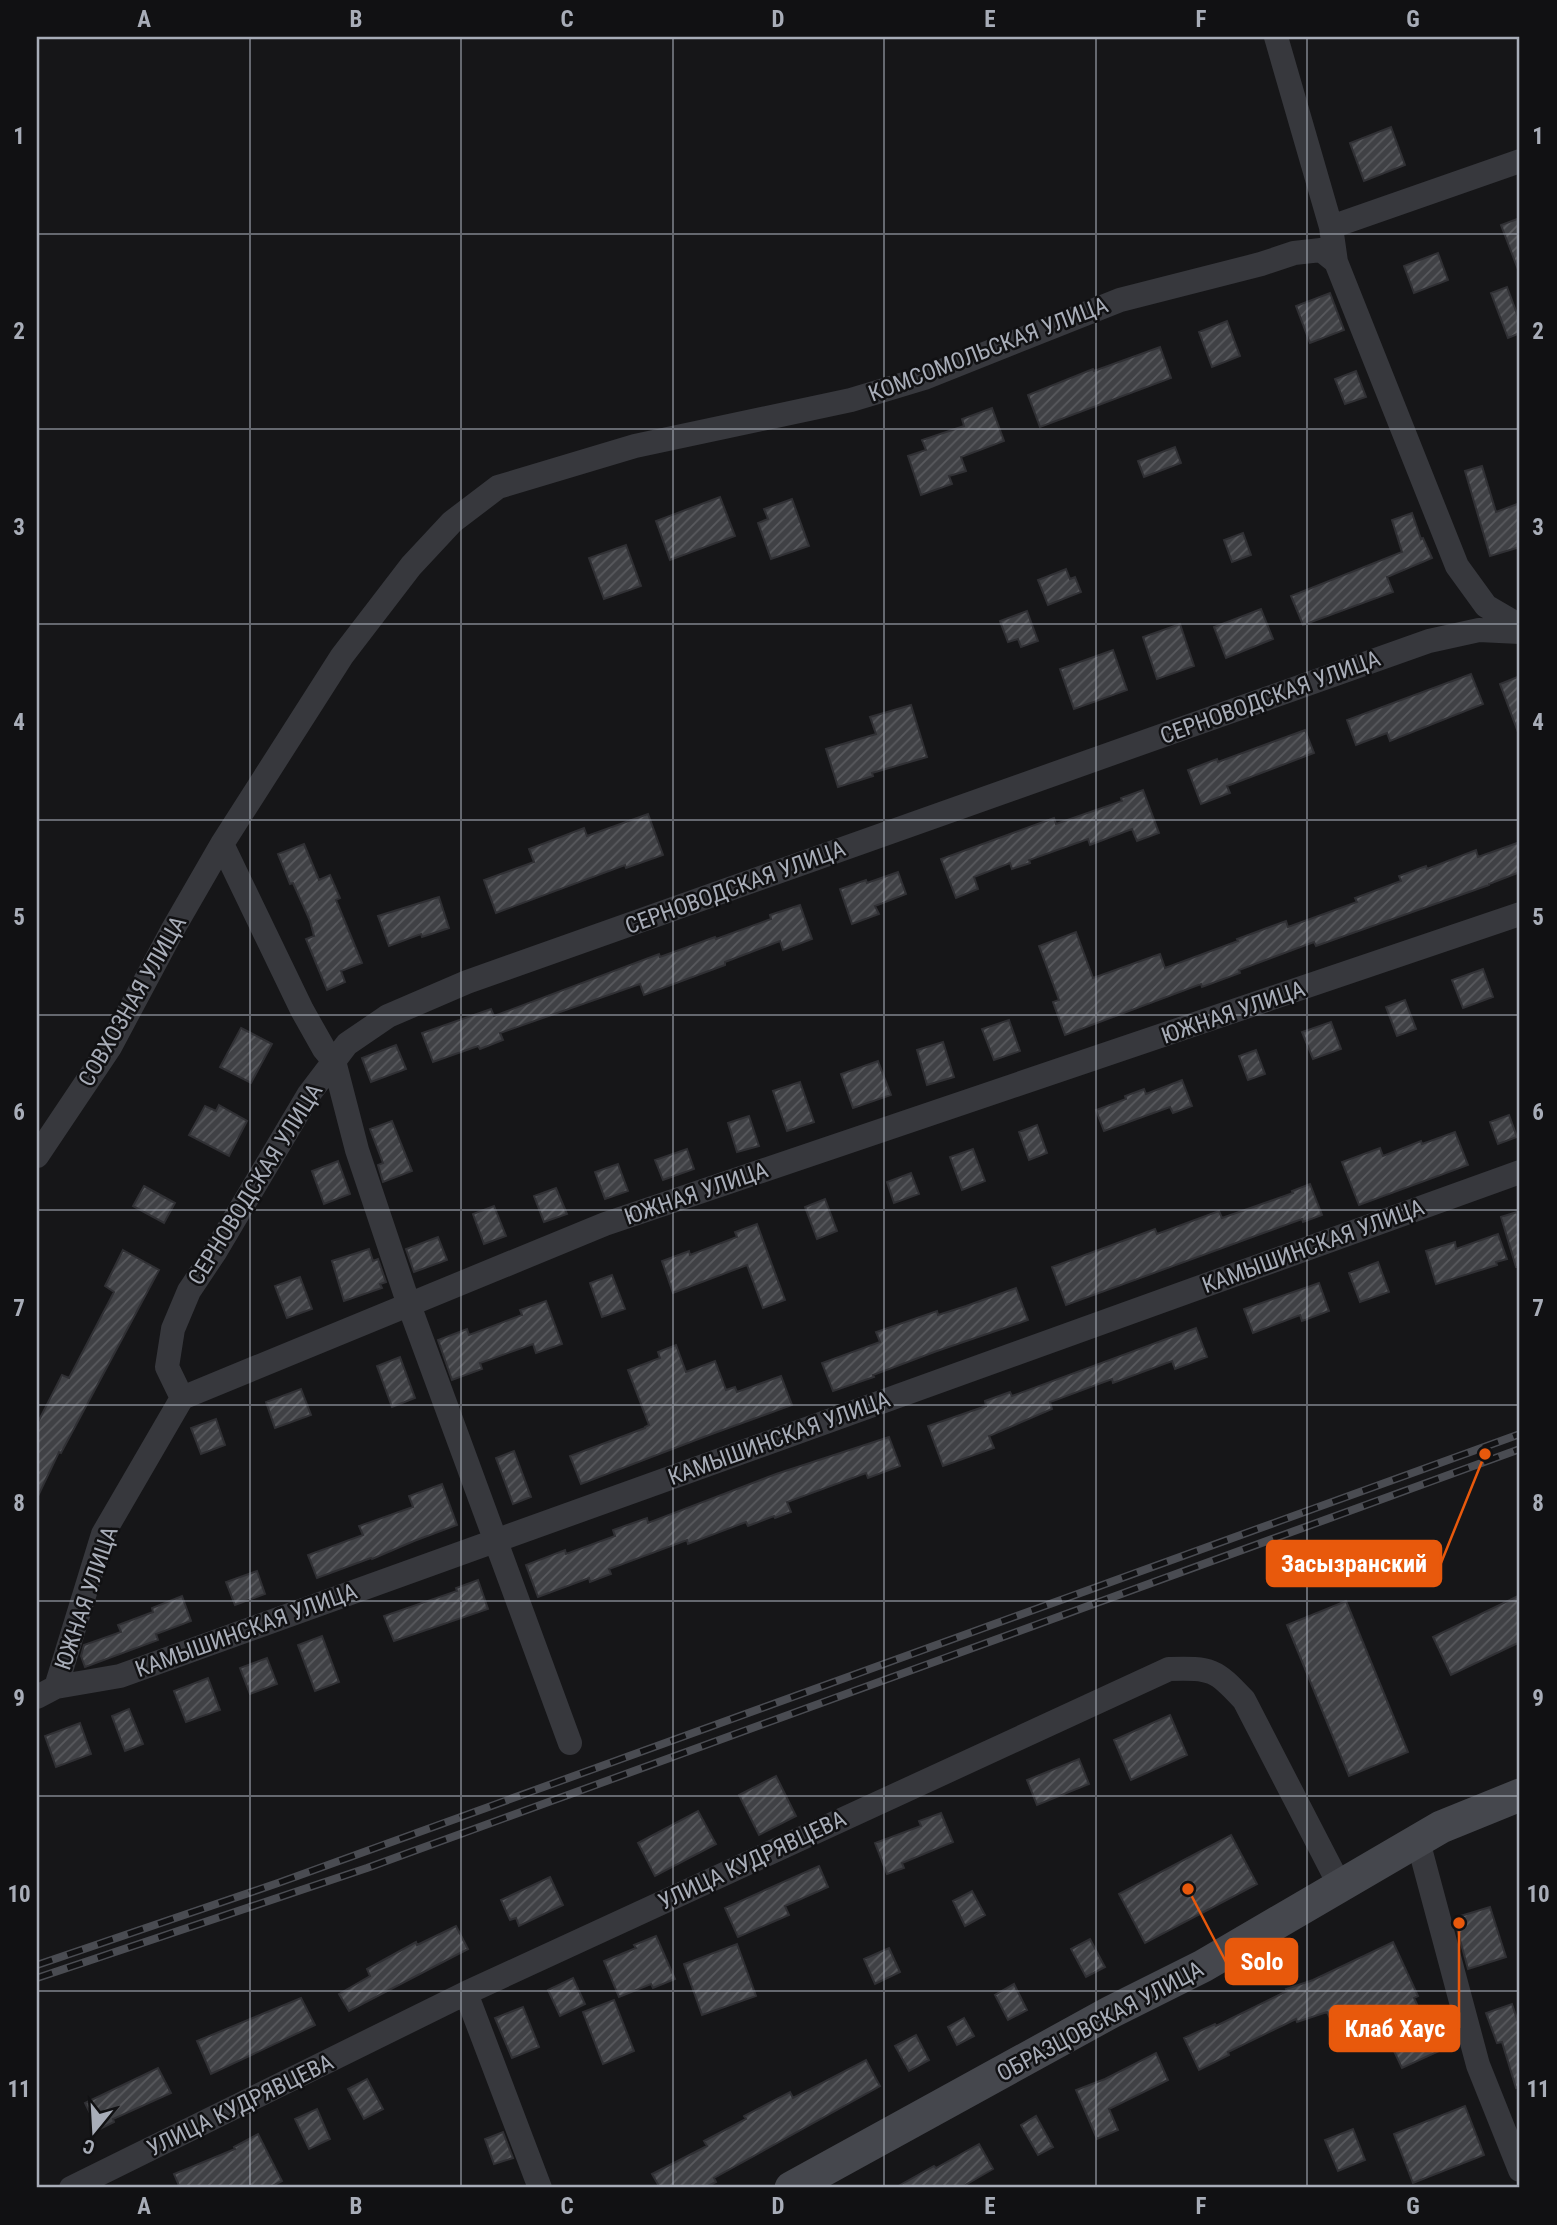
<svg xmlns="http://www.w3.org/2000/svg" width="1557" height="2225" viewBox="0 0 1557 2225" font-family="'Roboto Condensed',sans-serif">
	<defs>
		<pattern id="building-hatch" width="6" height="6" patternUnits="userSpaceOnUse" patternTransform="scale(1.75)"><rect width="6" height="6" fill="#404145"/><path d="M-1 1l2-2M0 6l6-6M5 7l2-2" fill="none" stroke="#595a5e"/></pattern>
	</defs>
	<rect width="100%" height="100%" fill="#161618"/>
	<path fill="url(#building-hatch)" stroke="#303034" stroke-width="2" d="M1391 127 1405 165 1364 181 1350 143Z
		M1520 218V272H1519L1501 225Z
		M1438 253 1448 280 1414 293 1404 266Z
		M1507 287 1520 322V333L1508 338 1491 293Z
		M1330 293 1344 330 1310 343 1296 306Z
		M1227 321 1240 356 1212 367 1199 332Z
		M1160 347 1171 378 1040 427 1028 395 1093 369 1094 371Z
		M1356 371 1366 397 1345 404 1335 379Z
		M992 408 1004 441 961 457 966 471 949 476 952 484 921 495 908 456 926 450 922 440 964 426 962 419Z
		M1175 447 1181 463 1144 477 1138 461Z
		M1482 466 1496 512 1520 503V547L1490 556 1465 471Z
		M720 497 735 536 670 560 656 521Z
		M792 499 809 546 771 559 758 523 768 519 764 509Z
		M1412 513 1421 539 1423 538 1432 558 1387 577 1393 592 1303 625 1291 596 1402 552 1392 520Z
		M1243 533 1251 555 1232 562 1224 540Z
		M626 545 641 586 604 599 589 558Z
		M1066 569 1070 579 1075 577 1081 592 1048 605 1038 580Z
		M1261 609 1273 639 1226 658 1214 627Z
		M1027 611 1038 641 1021 647 1018 639 1008 642 1000 621Z
		M1180 624 1194 666 1157 679 1143 637Z
		M1113 650 1127 690 1074 709 1060 669Z
		M1471 674 1483 704 1390 741 1387 733 1356 745 1347 720Z
		M1520 676V732H1518L1500 684Z
		M911 705 927 757 872 773 873 776 838 787 826 749 876 734 870 717Z
		M1305 730 1314 753 1227 786 1230 793 1201 804 1188 770 1217 759 1218 762Z
		M1143 790 1159 833 1137 841 1132 829 1090 845 1088 839 1029 860 1030 863 1012 869 1010 863 974 877 978 889 956 898 941 859 1054 818 1056 824 1122 801 1121 798Z
		M648 814 663 855 626 868 625 865 496 913 484 880 534 862 529 849 584 828 587 836Z
		M1520 842V872L1489 884V885L1316 946 1314 942 1239 970 1240 973 1202 987 1201 984 1065 1035 1053 1002 1059 1000 1039 946 1076 932 1093 978 1160 954 1165 968 1238 941 1237 939 1286 921 1288 927 1357 902 1355 898 1401 881 1399 876 1426 866 1427 869 1476 850 1478 857Z
		M304 844 319 880 330 875 340 898 336 900 362 963 341 971 345 982 327 990 306 939 314 936 310 921 293 883 290 884 278 854Z
		M898 872 906 894 875 906 879 914 852 924 840 889 866 880 867 883Z
		M439 897 449 928 422 937 421 934 389 946 378 916Z
		M800 905 812 939 783 950 780 941 725 962V965L644 995 640 984 500 1033 503 1040 480 1049 478 1046 433 1062 422 1033 491 1009 494 1016 659 954 660 957 715 937 716 939 771 919 770 915Z
		M1483 969 1493 997 1463 1008 1452 980Z
		M1405 1000 1416 1029 1397 1036 1386 1007Z
		M1009 1020 1020 1051 994 1060 982 1029Z
		M1331 1022 1341 1049 1313 1059 1302 1032Z
		M241 1028 272 1044 251 1083 220 1067Z
		M943 1042 954 1077 927 1085 917 1050Z
		M396 1045 406 1069 371 1082 362 1058Z
		M1256 1050 1265 1074 1248 1080 1239 1056Z
		M878 1061 891 1095 853 1108 841 1074Z
		M1182 1080 1192 1106 1173 1113 1170 1107 1104 1131 1096 1110 1126 1099 1125 1096 1144 1089 1146 1094Z
		M800 1082 814 1122 787 1131 773 1091Z
		M219 1105 247 1121 229 1156 189 1135 205 1106 216 1111Z
		M1509 1115 1517 1137 1498 1144 1490 1122Z
		M749 1116 759 1146 737 1152 728 1123Z
		M392 1121 412 1171 383 1182 378 1165 383 1163 370 1129Z
		M1037 1125 1047 1153 1029 1160 1019 1132Z
		M1455 1132 1468 1165 1359 1205 1342 1162 1380 1148 1383 1156 1421 1141 1422 1144Z
		M687 1149 694 1169 663 1180 655 1160Z
		M973 1149 985 1181 962 1190 950 1157Z
		M338 1161 350 1194 324 1204 312 1171Z
		M618 1164 628 1191 605 1199 595 1172Z
		M911 1173 919 1194 894 1203 887 1182Z
		M1310 1184 1322 1215 1303 1222 1302 1219 1066 1305 1052 1267 1155 1229 1157 1234 1219 1211 1222 1218 1293 1193 1292 1191Z
		M144 1186 175 1203 164 1223 133 1206Z
		M556 1188 567 1214 544 1222 534 1196Z
		M825 1199 837 1231 817 1239 805 1207Z
		M494 1206 506 1236 484 1244 473 1214Z
		M1517 1212 1520 1223V1267H1516L1501 1217Z
		M757 1224 785 1300 763 1308 747 1265 673 1293 662 1261 689 1251 690 1255 737 1237 735 1232Z
		M1498 1234 1507 1259 1496 1262 1497 1265 1436 1284 1426 1251 1455 1242 1456 1249Z
		M438 1237 447 1260 414 1272 406 1249Z
		M369 1249 373 1261 378 1259 386 1282 380 1284 382 1288 344 1301 332 1261Z
		M123 1250 159 1270 61 1453 59 1452 37 1498V1424L62 1375 69 1378 114 1292 105 1286Z
		M1378 1262 1389 1292 1360 1302 1349 1273Z
		M612 1275 625 1309 602 1317 590 1283Z
		M300 1277 312 1309 287 1318 275 1286Z
		M1319 1283 1329 1311 1302 1321 1300 1315 1253 1333 1244 1309Z
		M1016 1288 1028 1320 937 1351 873 1375 874 1377 833 1391 822 1363 880 1342 876 1332 937 1311 938 1315 966 1306Z
		M546 1301 562 1344 536 1353 533 1344 480 1363 482 1369 452 1380 438 1340 467 1329 469 1335 522 1315 520 1310Z
		M1196 1328 1207 1357 1175 1369 1172 1361 1113 1383 1112 1379 1050 1402 1052 1409 989 1436 994 1448 943 1466 928 1426 986 1406 985 1401 1010 1392 1012 1396Z
		M676 1345 686 1372 715 1361 726 1390 735 1387 737 1392 781 1376 792 1405 709 1435 581 1484 570 1456 645 1428V1427L649 1425 628 1370 660 1358 658 1352Z
		M400 1357 415 1398 392 1407 377 1366Z
		M301 1389 311 1415 275 1428 266 1402Z
		M216 1419 225 1445 201 1454 191 1428Z
		M889 1437 900 1466 868 1478 866 1473 787 1502 791 1512 775 1518 774 1516 748 1526 746 1522 688 1544 687 1540 609 1569 611 1574 590 1582 589 1578 538 1597 526 1565 565 1550 566 1554 615 1536 613 1530 647 1518 648 1523 776 1474Z
		M514 1451 531 1497 513 1504 496 1458Z
		M442 1484 457 1525 414 1541 372 1559 371 1558 317 1578 308 1555 363 1535 359 1526 413 1507 409 1496Z
		M257 1571 265 1594 235 1605 226 1582Z
		M478 1580 488 1609 394 1641 384 1616 457 1591 456 1588Z
		M1520 1595V1642L1451 1675 1433 1637Z
		M182 1596 191 1621 156 1634 158 1640 85 1667 81 1656 84 1645 121 1632 118 1625 153 1612 152 1608Z
		M1346 1601 1408 1752 1349 1776 1287 1625Z
		M322 1636 339 1682 315 1691 298 1645Z
		M267 1658 277 1684 250 1694 240 1668Z
		M208 1678 220 1710 186 1722 174 1691Z
		M129 1709 143 1744 125 1751 112 1716Z
		M1170 1715 1187 1755 1131 1780 1114 1740Z
		M80 1723 91 1754 56 1767 45 1736Z
		M1079 1759 1089 1784 1037 1805 1027 1780Z
		M776 1776 796 1816 759 1835 739 1795Z
		M698 1811 716 1844 655 1876 638 1843Z
		M941 1813 953 1842 902 1863 904 1868 887 1874 875 1843 921 1826 919 1821Z
		M1231 1835 1257 1884 1145 1943 1119 1894Z
		M819 1866 828 1887 785 1906 789 1915 738 1937 725 1908Z
		M550 1877 563 1905 519 1926 516 1918 510 1920 501 1900Z
		M972 1891 985 1915 965 1926 953 1901Z
		M1490 1907 1506 1957 1468 1969 1454 1918Z
		M456 1926 468 1949 349 2011 339 1994 370 1976 367 1969 416 1942 417 1945Z
		M656 1936 675 1979 653 1988 651 1984 619 1997 604 1961 636 1948 634 1945Z
		M1090 1939 1105 1967 1086 1977 1071 1949Z
		M1393 1942 1418 1996 1414 1998 1439 2051 1402 2068 1377 2015 1337 2033 1327 2012 1297 2022 1296 2019 1228 2052 1229 2055 1199 2070 1184 2038 1215 2024 1216 2026 1287 1991 1286 1989 1313 1980Z
		M737 1944 756 1996 702 2015 684 1964Z
		M889 1948 900 1972 875 1984 864 1959Z
		M573 1978 585 2004 560 2016 548 1990Z
		M1014 1984 1027 2010 1008 2020 995 1995Z
		M301 1998 315 2025 211 2074 197 2041Z
		M614 2000 634 2051 603 2064 583 2012Z
		M1512 2004 1520 2028V2087L1516 2088 1502 2042 1497 2043 1486 2013Z
		M523 2007 539 2047 512 2058 495 2018Z
		M964 2018 974 2036 957 2045 948 2027Z
		M916 2035 929 2060 909 2071 895 2046Z
		M1156 2053 1168 2080 1109 2109 1118 2130 1097 2139 1076 2090 1105 2079Z
		M866 2060 880 2086 714 2178 716 2182 704 2188H660L652 2174 707 2146 704 2141 746 2119 744 2116 790 2092 793 2098Z
		M158 2068 171 2093 113 2119 114 2122 98 2130 85 2103Z
		M367 2079 383 2109 364 2119 348 2089Z
		M1465 2106 1484 2155 1413 2183 1394 2134Z
		M317 2109 330 2139 309 2149 295 2119Z
		M1036 2116 1053 2147 1038 2155 1021 2125Z
		M1353 2129 1365 2160 1338 2171 1325 2140Z
		M503 2132 513 2158 494 2164 485 2139Z
		M258 2134 282 2181 269 2188H180L174 2174 235 2149 234 2147Z
		M979 2144 993 2169 960 2188H895L934 2166 936 2168Z"/>
	<g fill="none" stroke-linecap="round" stroke-linejoin="round">
		<path stroke="#37383d" stroke-width="24" d="M1276 37 1331 227 1336 262 1457 566 1486 606 1520 626
			M1331 227 1520 161
			M222 844 302 1010 324 1049 334 1061 357 1150 409 1305 570 1743
			M37 1156 110 1047 173 929 222 844 342 656 411 566 452 522 498 487 635 446 851 400 924 378 1120 300 1261 264 1294 253 1321 250 1336 262
			M182 1398 167 1367 173 1329 189 1291 215 1252 309 1094 347 1044 388 1016 467 982 1429 641 1479 630 1520 632
			M56 1687 103 1534 182 1398 605 1224 1520 914
			M37 1697 56 1687 120 1676 1520 1172
			M1418 1841 1478 2065 1520 2170
			M466 1993 540 2188
			M71 2188 466 1993 1169 1669C1212 1668 1215 1669 1244 1700L1340 1886"/>
		<path stroke="#45474d" stroke-width="33" d="M791 2188 1111 2012 1203 1966 1441 1827 1520 1795"/>
		<defs>
			<path id="rail" d="M37 1965 278 1883 1520 1434
				M37 1978 367 1868 1520 1449"/>
		</defs>
		<use href="#rail" stroke="#4a4c52" stroke-width="8"/>
		<use href="#rail" stroke="#111113" stroke-width="5" stroke-dasharray="16" stroke-linecap="butt"/>
	</g>
	<path fill="none" stroke="#a8adb8" stroke-width="2" stroke-opacity="0.55" d="M250 37V2188M461 37V2188M673 37V2188M884 37V2188M1096 37V2188M1307 37V2188M37 234H1520M37 429H1520M37 624H1520M37 820H1520M37 1015H1520M37 1210H1520M37 1405H1520M37 1601H1520M37 1796H1520M37 1991H1520"/>
	<g text-anchor="middle" stroke-width="5" stroke-linejoin="round" paint-order="stroke">
		<g font-size="23" fill="#a8adb8" stroke="#111113">
			<text transform="translate(988 349) rotate(-21)" y="8">КОМСОМОЛЬСКАЯ УЛИЦА</text>
			<text transform="translate(1270 697) rotate(-20)" y="8">СЕРНОВОДСКАЯ УЛИЦА</text>
			<text transform="translate(735 887) rotate(-20)" y="8">СЕРНОВОДСКАЯ УЛИЦА</text>
			<text transform="translate(132 1001) rotate(-60)" y="8">СОВХОЗНАЯ УЛИЦА</text>
			<text transform="translate(1233 1012) rotate(-19)" y="8">ЮЖНАЯ УЛИЦА</text>
			<text transform="translate(255 1184) rotate(-58)" y="8">СЕРНОВОДСКАЯ УЛИЦА</text>
			<text transform="translate(696 1193) rotate(-19)" y="8">ЮЖНАЯ УЛИЦА</text>
			<text transform="translate(1313 1246) rotate(-20)" y="8">КАМЫШИНСКАЯ УЛИЦА</text>
			<text transform="translate(779 1438) rotate(-20)" y="8">КАМЫШИНСКАЯ УЛИЦА</text>
			<text transform="translate(86 1598) rotate(-71)" y="8">ЮЖНАЯ УЛИЦА</text>
			<text transform="translate(246 1630) rotate(-20)" y="8">КАМЫШИНСКАЯ УЛИЦА</text>
			<text transform="translate(752 1860) rotate(-25)" y="8">УЛИЦА КУДРЯВЦЕВА</text>
			<text transform="translate(1100 2021) rotate(-28)" y="8">ОБРАЗЦОВСКАЯ УЛИЦА</text>
			<text transform="translate(240 2105) rotate(-26)" y="8">УЛИЦА КУДРЯВЦЕВА</text>
		</g>
	</g>
	<path fill="none" stroke="#e8590c" stroke-width="2.5" d="M1485 1454L1441 1563M1188 1889L1226 1962M1459 1923L1459 2028"/>
	<g fill="#e8590c" stroke="#111113" stroke-width="2.5">
		<circle cx="1485" cy="1454" r="7"/>
		<circle cx="1188" cy="1889" r="7"/>
		<circle cx="1459" cy="1923" r="7"/>
	</g>
	<g fill="#e8590c" stroke="#e8590c" stroke-width="2.5">
		<rect x="1267" y="1541" width="174" height="45" rx="7"/>
		<rect x="1226" y="1939" width="71" height="45" rx="7"/>
		<rect x="1330" y="2006" width="129" height="45" rx="7"/>
	</g>
	<g font-size="24" text-anchor="middle" font-weight="bold" fill="#fff">
		<text x="1354" y="1572">Засызранский</text>
		<text x="1262" y="1970">Solo</text>
		<text x="1395" y="2037">Клаб Хаус</text>
	</g>
	<rect width="1557" height="2225" fill="none" stroke="#111113" stroke-width="77"/>
	<g transform="translate(94 2131) rotate(198)" stroke="#111113" stroke-width="5" paint-order="stroke">
	<path d="M0-5L12 26L0 18L-12 26Z" fill="#a8adb8"/>
	<text y="-10" font-size="19" font-weight="bold" text-anchor="middle" fill="#a8adb8">С</text>
	</g>
	<rect x="38" y="38" width="1480" height="2148" fill="none" stroke="#a8adb8" stroke-width="2.5"/>
	<g font-size="23" text-anchor="middle" font-weight="bold" fill="#a8adb8">
		<text x="144" y="27">A</text>
		<text x="356" y="27">B</text>
		<text x="567" y="27">C</text>
		<text x="778" y="27">D</text>
		<text x="990" y="27">E</text>
		<text x="1201" y="27">F</text>
		<text x="1413" y="27">G</text>
		<text x="19" y="144">1</text>
		<text x="1538" y="144">1</text>
		<text x="19" y="339">2</text>
		<text x="1538" y="339">2</text>
		<text x="19" y="535">3</text>
		<text x="1538" y="535">3</text>
		<text x="19" y="730">4</text>
		<text x="1538" y="730">4</text>
		<text x="19" y="925">5</text>
		<text x="1538" y="925">5</text>
		<text x="19" y="1120">6</text>
		<text x="1538" y="1120">6</text>
		<text x="19" y="1316">7</text>
		<text x="1538" y="1316">7</text>
		<text x="19" y="1511">8</text>
		<text x="1538" y="1511">8</text>
		<text x="19" y="1706">9</text>
		<text x="1538" y="1706">9</text>
		<text x="19" y="1902">10</text>
		<text x="1538" y="1902">10</text>
		<text x="19" y="2097">11</text>
		<text x="1538" y="2097">11</text>
		<text x="144" y="2214">A</text>
		<text x="356" y="2214">B</text>
		<text x="567" y="2214">C</text>
		<text x="778" y="2214">D</text>
		<text x="990" y="2214">E</text>
		<text x="1201" y="2214">F</text>
		<text x="1413" y="2214">G</text>
	</g>
</svg>
